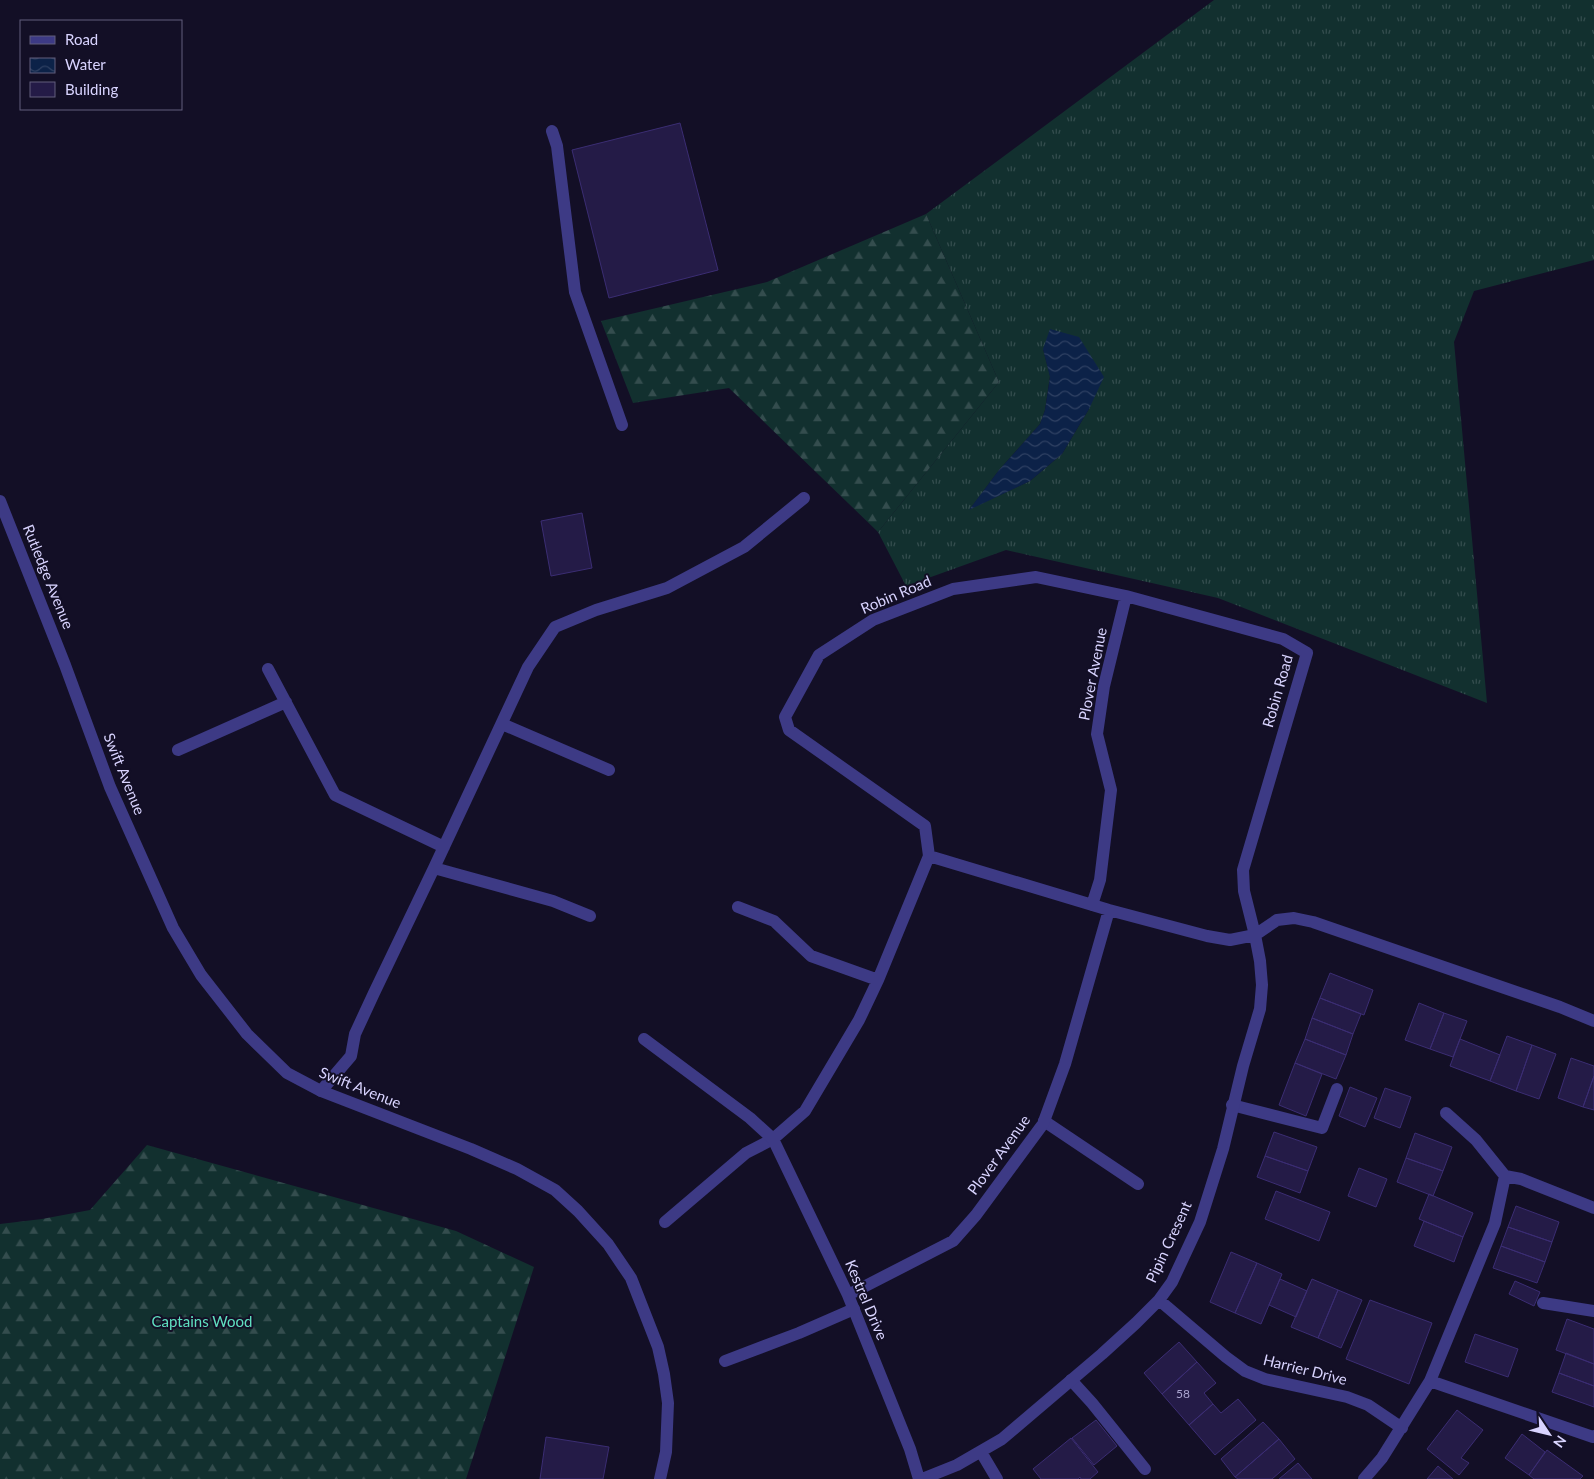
<svg xmlns="http://www.w3.org/2000/svg" width="1594" height="1479" viewBox="0 0 1594 1479" font-family="Lato,sans-serif">
	<defs>
		<pattern id="grass-tufts" width="24" height="20" patternUnits="userSpaceOnUse" patternTransform="scale(1.25)"><rect width="24" height="20" fill="#12302f"/><path d="M3 7l-1-3M5 7V3M7 7l1-3M15 17l-1-3M17 17v-4M19 17l1-3" fill="none" stroke="#344d4e"/></pattern>
		<pattern id="forest-firs" width="22" height="20" patternUnits="userSpaceOnUse" patternTransform="scale(1.25)"><rect width="22" height="20" fill="#12302f"/><path d="M5 1l3.5 6h-7zM16 11l3.5 6h-7z" fill="#344d4e"/></pattern>
		<pattern id="water-waves" width="16" height="10" patternUnits="userSpaceOnUse" patternTransform="scale(1.25)"><rect width="16" height="10" fill="#0c2248"/><path d="M0 5q4-4 8 0t8 0" fill="none" stroke="#2f4163"/></pattern>
	</defs>
	<rect width="100%" height="100%" fill="#130f26"/>
	<path fill="url(#grass-tufts)" fill-rule="evenodd" d="M1214 0H1594V260L1474 291 1454 342 1487 703 1218 598 1006 550 906 586 878 532 999 382 926 214ZM1043 349 1089 409 1062 454 1030 481 970 509 999 470 1040 424 1045 410 1050 376Z"/>
	<path fill="url(#forest-firs)" d="M926 214 999 382 878 532 729 388 633 403 601 321 767 282Z
		M147 1145 456 1231 534 1267 466 1479H0V1224L42 1219 90 1210Z"/>
	<path fill="url(#water-waves)" d="M1050 329 1079 337 1104 377 1089 409 1062 454 1030 481 969 510 999 470 1040 424 1045 410 1050 377 1043 349Z"/>
	<path fill="#241b47" stroke="#3b2d73" d="M680 123 718 270 609 298 572 150Z
		M582 513 592 568 551 576 541 521Z
		M1330 973 1373 990 1364 1015 1320 998Z
		M1320 998 1361 1014 1353 1034 1312 1018Z
		M1419 1003 1444 1013 1430 1049 1405 1040Z
		M1444 1013 1467 1021 1453 1057 1430 1049Z
		M1312 1018 1353 1034 1346 1055 1305 1039Z
		M1507 1036 1532 1045 1516 1091 1490 1081Z
		M1305 1039 1346 1055 1336 1079 1295 1063Z
		M1460 1039 1500 1055 1490 1081 1450 1066Z
		M1532 1045 1556 1054 1539 1099 1516 1091Z
		M1571 1058 1594 1066V1076L1583 1107 1558 1098Z
		M1295 1063 1322 1074 1306 1116 1279 1105Z
		M1594 1076V1110L1583 1107Z
		M1350 1087 1377 1098 1365 1127 1339 1116Z
		M1385 1088 1411 1097 1400 1128 1374 1118Z
		M1274 1132 1317 1147 1308 1171 1265 1156Z
		M1415 1133 1452 1147 1443 1171 1406 1158Z
		M1265 1156 1308 1171 1300 1193 1257 1177Z
		M1406 1158 1443 1171 1433 1196 1397 1182Z
		M1359 1168 1387 1179 1376 1207 1348 1196Z
		M1276 1191 1330 1212 1319 1241 1265 1219Z
		M1429 1194 1473 1213 1463 1237 1419 1219Z
		M1516 1206 1559 1222 1552 1242 1508 1227Z
		M1424 1221 1463 1237 1454 1262 1414 1246Z
		M1508 1227 1552 1242 1545 1262 1501 1246Z
		M1501 1246 1545 1262 1537 1283 1493 1268Z
		M1231 1252 1257 1263 1235 1313 1210 1302Z
		M1257 1263 1282 1274 1261 1324 1235 1313Z
		M1280 1279 1307 1291 1296 1317 1269 1305Z
		M1312 1279 1338 1290 1318 1338 1291 1327Z
		M1515 1281 1540 1292 1534 1306 1509 1294Z
		M1338 1290 1362 1300 1341 1348 1318 1338Z
		M1370 1300 1432 1323 1409 1384 1346 1359Z
		M1567 1319 1594 1329V1364L1556 1350Z
		M1475 1334 1518 1349 1508 1377 1465 1362Z
		M1179 1342 1197 1362 1162 1394 1144 1373Z
		M1566 1353 1594 1364V1386L1559 1373Z
		M1197 1362 1216 1383 1204 1393 1213 1404 1189 1425 1162 1394Z
		M1559 1373 1594 1386V1407L1552 1392Z
		M1238 1399 1256 1420 1215 1455 1189 1425 1213 1404 1221 1413Z
		M1457 1410 1483 1430 1461 1458 1469 1463 1459 1475 1427 1449Z
		M1096 1420 1117 1446 1094 1465 1072 1438Z
		M1263 1422 1279 1439 1235 1477 1221 1459Z
		M1522 1434 1545 1452 1529 1475 1505 1458Z
		M546 1437 609 1447 603 1479H540Z
		M1071 1438 1098 1472 1090 1479H1081L1080 1477 1078 1479H1041L1033 1469Z
		M1279 1439 1295 1459 1272 1479H1238L1235 1477Z
		M1547 1450 1583 1476 1580 1479H1534L1529 1475Z
		M1298 1463 1312 1479H1279Z
		M1438 1466 1453 1479H1427Z"/>
	<g fill="none" stroke-linecap="round" stroke-linejoin="round">
		<path stroke="#3d3a85" stroke-width="12" d="M552 131 557 146 575 292 622 425
			M268 669 335 795 444 847
			M502 724 609 770
			M178 750 286 702
			M434 868 553 901 590 916
			M321 1091 351 1056 355 1034 374 993 434 868 528 667 555 627 596 610 667 588 744 547 804 498
			M1232 1105 1322 1128 1337 1089
			M1044 1121 1138 1184
			M665 1222 746 1153 773 1139
			M725 1361 799 1333 854 1309
			M1071 1380 1092 1403 1145 1469"/>
		<path stroke="#3d3a85" stroke-width="12" d="M0 501 65 665 110 787 173 928 201 975 247 1034 287 1073 321 1091 471 1149 517 1169 555 1190 578 1211 608 1244 631 1278 658 1347 664 1374 668 1403 666 1452 660 1479
			M929 856 1109 910 1207 936 1230 940 1255 935 1277 920 1294 918 1313 922 1560 1007 1594 1021
			M1092 905 1100 880 1111 790 1097 734 1104 686 1126 596
			M738 907 774 921 811 956 878 980
			M644 1039 750 1118 773 1139 848 1295 910 1449 919 1479
			M1446 1113 1476 1140 1505 1176
			M773 1139 805 1111 859 1020 878 980 929 856
			M848 1295 953 1241 976 1215 1043 1124 1065 1064 1109 910
			M1159 1300 1226 1357 1245 1371 1265 1379 1347 1397 1368 1405 1402 1428
			M1543 1303 1594 1311
			M1430 1381 1593 1437 1594 1436
			M981 1452 997 1479
			M922 1479 957 1465 1002 1439 1102 1354 1136 1323 1159 1300 1172 1282 1200 1222 1223 1149 1243 1066 1260 1009 1262 985 1260 961 1255 935 1244 891 1243 870 1307 653 1283 639 1126 596 1036 577 953 589 873 620 819 655 785 717 789 730 925 826 929 856
			M1364 1479 1382 1458 1430 1381 1495 1223 1505 1176 1521 1179 1594 1208"/>
	</g>
	<g text-anchor="middle" stroke-width="4" stroke-linejoin="round" paint-order="stroke">
		<g font-size="12" fill="#aca6d1">
			<text x="1183" y="1398">58</text>
		</g>
		<g font-size="15" fill="#d9d4ff" stroke="#130f26">
			<text transform="translate(48 577) rotate(68)" y="5">Rutledge Avenue</text>
			<text transform="translate(896 595) rotate(-23)" y="5">Robin Road</text>
			<text transform="translate(1093 674) rotate(-79)" y="5">Plover Avenue</text>
			<text transform="translate(1278 691) rotate(-74)" y="5">Robin Road</text>
			<text transform="translate(124 774) rotate(68)" y="5">Swift Avenue</text>
			<text transform="translate(360 1088) rotate(22)" y="5">Swift Avenue</text>
			<text transform="translate(999 1155) rotate(-54)" y="5">Plover Avenue</text>
			<text transform="translate(1169 1242) rotate(-65)" y="5">Pipin Cresent</text>
			<text transform="translate(866 1300) rotate(67)" y="5">Kestrel Drive</text>
			<text transform="translate(1305 1370) rotate(14)" y="5">Harrier Drive</text>
		</g>
		<g font-size="15" fill="#5fe0c0" stroke="#130f26">
			<text x="202" y="1327">Captains Wood</text>
		</g>
	</g>
	<rect x="20" y="20" width="162" height="90" fill="#130f26" stroke="#625e7d"/>
	<rect x="30" y="36" width="25" height="8" fill="#3d3a85" stroke="#625e7d"/>
	<text x="65" y="45" font-size="15" fill="#d9d4ff">Road</text>
	<rect x="30" y="58" width="25" height="15" fill="url(#water-waves)" stroke="#625e7d"/>
	<text x="65" y="70" font-size="15" fill="#d9d4ff">Water</text>
	<rect x="30" y="82" width="25" height="15" fill="#241b47" stroke="#625e7d"/>
	<text x="65" y="95" font-size="15" fill="#d9d4ff">Building</text>
	<g transform="translate(1549 1434) rotate(125)" stroke="#130f26" stroke-width="4" paint-order="stroke">
	<path d="M0-4L9 19L0 12L-9 19Z" fill="#d9d4ff"/>
	<text y="-8" font-size="14" font-weight="bold" text-anchor="middle" fill="#d9d4ff">N</text>
	</g>
</svg>
